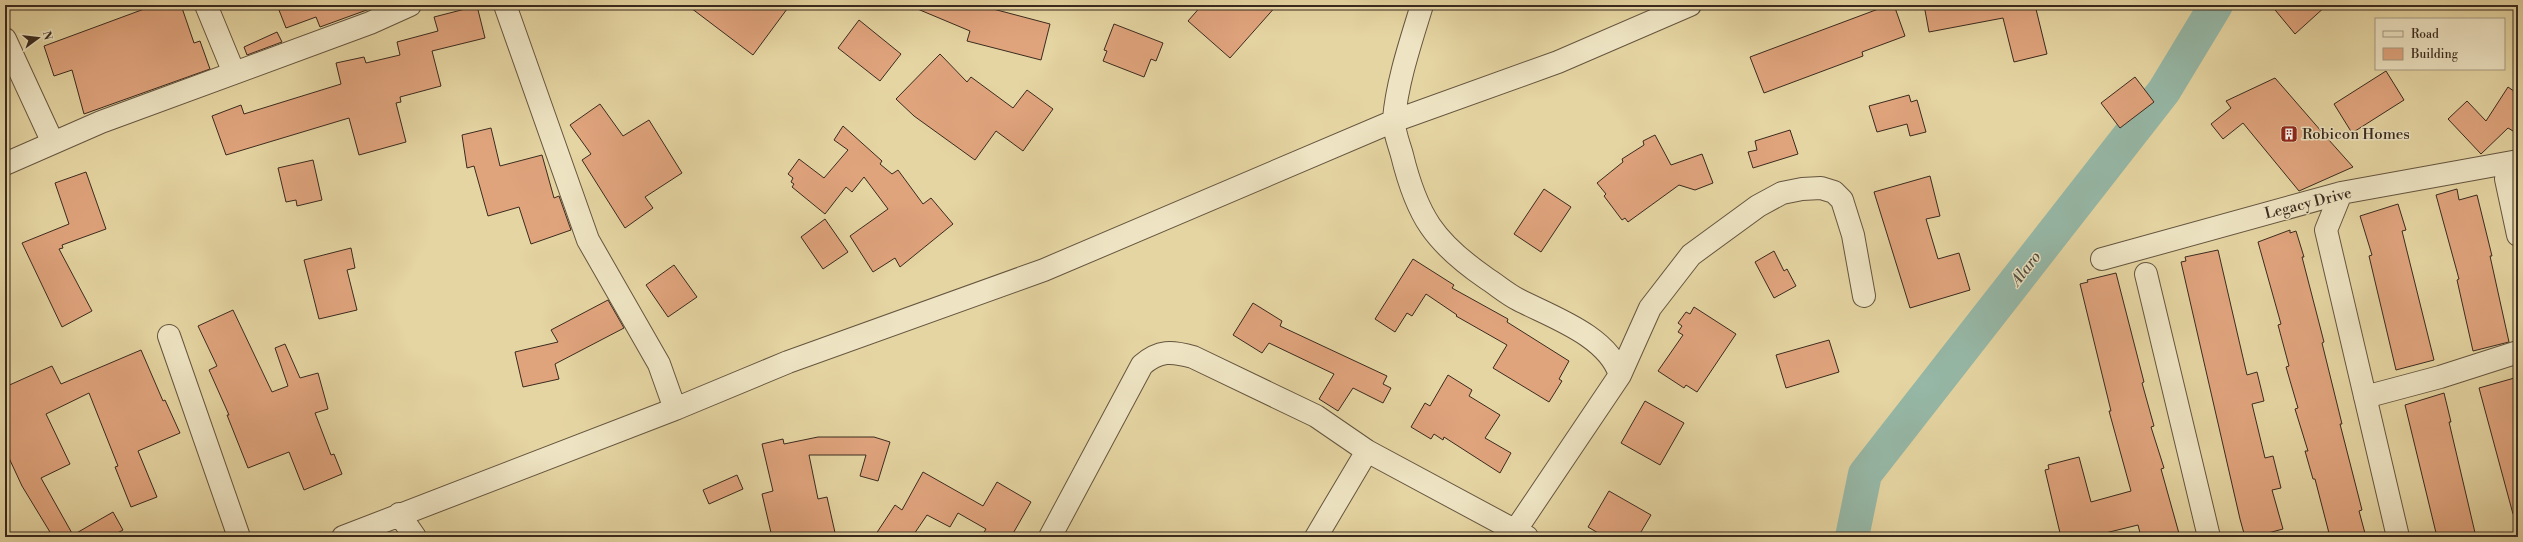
<svg xmlns="http://www.w3.org/2000/svg" width="2523" height="542" viewBox="0 0 2523 542" font-family="'Libre Bodoni',serif">
	<rect width="100%" height="100%" fill="#e5d5a2"/>
	<filter id="stains"><feTurbulence type="fractalNoise" baseFrequency=".005" numOctaves="4"/><feColorMatrix values="0 0 0 0 .2 0 0 0 0 .09 0 0 0 0 .02 0 0 0 .5 -.17"/></filter>
	<radialGradient id="worn" r=".72"><stop offset=".6" stop-color="#630" stop-opacity="0"/><stop offset="1" stop-color="#630" stop-opacity=".3"/></radialGradient>
	<g fill="none" stroke-linecap="round" stroke-linejoin="round">
		<path stroke="#96b8a7" stroke-width="34" d="M1852 537 1865 474 2164 91 2216 5"/>
	</g>
	<path fill="#e0a47d" stroke="#3a2a1e" d="M155 5H181L194 43 200 41 210 69 84 114 72 70 54 76 44 46Z
		M277 5H375V7L320 27 316 17 286 28Z
		M687 5H790L753 55Z
		M908 5H978L1050 24 1041 60 967 41 970 31Z
		M1202 5H1277L1230 58 1188 21Z
		M1889 5H1894L1905 36 1862 52 1863 56 1764 93 1750 57Z
		M1924 5H2035L2047 54 2014 62 2003 18 1929 32Z
		M2271 5H2327L2295 34Z
		M477 6 485 38 432 51 441 86 400 97 401 102 396 103 406 142 359 155 349 118 226 155 212 116 241 105 244 114 341 84 336 63 364 57 366 63 400 55 397 42 438 31 434 17Z
		M859 20 901 54 880 81 838 48Z
		M1114 24 1163 43 1156 61 1151 59 1144 77 1103 61 1107 51 1104 50Z
		M277 32 282 42 247 55 244 47Z
		M940 54 967 82 971 77 1013 108 1027 90 1053 109 1023 151 996 131 975 160 914 116 896 99Z
		M2386 71 2404 100 2352 133 2334 104Z
		M2135 77 2154 102 2120 128 2101 103Z
		M2275 78 2328 139 2353 167 2299 191 2243 123 2223 139 2211 124 2231 108 2226 101Z
		M2508 87 2518 94V134L2508 128 2481 154 2448 119 2467 101 2486 121Z
		M1909 95 1911 102 1917 100 1926 132 1910 136 1907 124 1877 132 1869 106Z
		M600 104 623 136 649 120 682 173 645 197 653 208 625 228 582 160 591 154 570 125Z
		M843 126 882 161 880 164 892 174 898 170 923 204 931 198 953 224 900 267 895 258 873 272 850 236 888 209 864 177 852 192 846 187 825 214 792 187 794 184 791 182 793 178 788 174 799 159 824 178 848 150 834 140Z
		M491 128 500 166 542 155 554 198 559 196 571 230 531 244 519 207 488 216 474 166 467 168 462 135Z
		M1790 130 1798 154 1753 168 1748 152 1757 150 1755 141Z
		M1655 135 1671 165 1702 154 1713 183 1695 190 1679 185 1628 222 1625 218 1622 220 1604 196 1606 194 1597 183 1623 162 1622 159 1644 145 1643 141Z
		M313 160 322 200 297 206 296 200 286 202 278 168Z
		M86 172 106 229 62 245 63 248 59 249 92 311 62 327 22 243 69 224 55 183Z
		M1930 176 1940 216 1926 219 1938 259 1959 253 1970 290 1910 308 1874 192Z
		M1544 189 1571 207 1541 252 1514 234Z
		M2457 189 2459 200 2477 195 2492 256H2490L2509 342 2473 351 2457 280 2459 279 2436 195Z
		M2398 204 2406 230 2402 231 2434 360 2396 370 2369 256 2372 255 2360 216Z
		M825 219 848 252 823 269 801 237Z
		M2290 230V233L2296 231 2304 257H2302L2324 342 2322 343 2342 424H2340L2362 510 2359 511 2366 537H2330L2315 479H2313L2305 451H2308L2295 409 2298 408 2286 367 2289 366 2278 325 2281 324 2258 242Z
		M351 248 355 268 347 270 357 310 319 319 304 260Z
		M2218 250 2247 375 2257 372 2264 401 2252 404 2265 458 2273 456 2281 488 2272 490 2283 529 2253 537H2245L2240 519 2181 262 2186 261 2185 257Z
		M1774 251 1784 271 1787 269 1796 286 1774 298 1755 262Z
		M1413 259 1454 285 1452 288 1508 319 1507 322 1569 361 1559 379 1562 381 1549 402 1493 368 1507 345 1456 316 1457 315 1426 294 1412 316 1407 313 1395 332 1375 319Z
		M674 265 697 297 668 317 646 285Z
		M2116 273 2144 382 2142 383 2154 426 2151 427 2164 468 2161 469 2180 537H2141L2138 525 2089 537H2061L2055 512 2045 470 2049 469 2048 465 2079 457 2091 502 2131 491 2109 411H2111L2080 284 2088 282 2087 280Z
		M608 300 624 328 555 364 559 379 523 387 515 352 558 342 551 330Z
		M1253 303 1282 321 1280 326 1387 376 1383 384 1391 388 1383 403 1353 388 1338 411 1319 399 1334 374 1269 343 1262 353 1233 335Z
		M1694 307 1736 334 1697 392 1686 385 1684 388 1658 371 1683 335 1678 332 1682 326 1678 323 1686 312 1690 314Z
		M233 310 272 392 288 386 275 348 285 344 300 378 318 373 328 409 315 413 331 455 334 454 342 474 304 490 289 452 248 468 227 415H229L209 370 217 366 198 326Z
		M1829 340 1839 372 1786 388 1776 355Z
		M141 350 163 401 165 400 180 433 138 451 157 497 131 507 115 467 118 466 89 393 46 414 70 464 41 478 73 535 113 512 123 530 110 537H53L22 486 9 458 5 460V387L52 366 61 384Z
		M1448 375 1472 390 1469 396 1500 415 1485 438 1511 453 1500 473 1444 437 1443 440 1434 434 1431 439 1411 427 1425 403 1430 406Z
		M2518 377V513L2513 514 2479 388Z
		M2444 393 2451 422H2449L2476 537H2437L2405 405Z
		M1645 401 1684 423 1660 465 1621 443Z
		M818 437H874L890 442 878 481 860 476 866 455H809L818 499 827 497 836 537H772L762 494 773 491 762 444 783 439 784 444Z
		M923 472 983 506 997 482 1031 502 1011 537H981L986 529 958 513 950 527 927 515 912 537H874L895 505 902 510Z
		M737 475 743 489 709 504 703 490Z
		M1609 491 1651 515 1638 537H1605L1588 527Z"/>
	<g fill="none" stroke-linecap="round" stroke-linejoin="round">
		<defs>
			<path id="minor" d="M206 5 234 73
				M505 5 588 240 659 364 675 409
				M1422 5C1411 41 1397 82 1394 119 1393 130 1399 144 1402 155 1417 216 1434 242 1486 278 1497 285 1507 294 1519 300 1552 317 1608 336 1620 375
				M5 39 53 143
				M2511 163 2506 179 2518 235
				M5 164 101 122 370 23 410 5
				M2341 193 2326 230 2398 537
				M2102 259 2341 193 2518 161
				M2146 274 2209 537
				M169 336 239 537
				M2365 397 2440 377 2518 352
				M399 514 415 537
				M1515 531 1620 375 1650 308 1691 255 1758 206 1782 193 1802 189 1821 188 1834 192 1842 200 1853 235 1864 296
				M343 537 675 409 788 362 1044 270 1394 121 1558 62 1690 5
				M1050 537 1142 365C1159 350 1172 351 1193 357L1316 416 1367 451 1527 537
				M1316 537 1367 451"/>
		</defs>
		<use href="#minor" stroke="#65553f" stroke-width="24"/>
		<use href="#minor" stroke="#eee4c3" stroke-width="22"/>
	</g>
	<defs>
		<symbol id="building-square" viewBox="-11 -11 22 22"><rect x="-9" y="-9" width="18" height="18" rx="4" fill="#8f2418" stroke="#eee4c3"/><path d="M-4-6H4V6H1V3H-1V6H-4ZM-2.5-4.3h1.7v1.8h-1.7ZM.8-4.3h1.7v1.8H.8ZM-2.5-1h1.7V.8h-1.7ZM.8-1h1.7V.8H.8Z" fill="#fff"/></symbol>
	</defs>
	<g fill-rule="evenodd">
		<use href="#building-square" x="2279" y="124" width="20" height="20"/>
	</g>
	<g text-anchor="middle" stroke-width="3" stroke-linejoin="round" paint-order="stroke">
		<g font-size="15" fill="#3a2a1e" stroke="#eee4c3" text-anchor="start">
			<text x="2302" y="139">Robicon Homes</text>
		</g>
		<g font-size="15" fill="#3a2a1e" stroke="#eee4c3">
			<text transform="translate(2308 203) rotate(-14)" y="5">Legacy Drive</text>
		</g>
		<g font-size="16" font-style="italic" fill="#514e40" stroke="#eee4c3">
			<text transform="translate(2025 268) rotate(-52)" y="6">Alaro</text>
		</g>
	</g>
	<rect width="2523" height="542" fill="none" stroke="#e5d5a2" stroke-width="20"/>
	<rect x="6" y="6" width="2511" height="530" fill="none" stroke="#3a2a1e" stroke-width="2"/>
	<rect x="10" y="10" width="2503" height="522" fill="none" stroke="#3a2a1e"/>
	<rect x="2375" y="18" width="130" height="52" fill="#eee4c3" stroke="#a69a81"/>
	<rect x="2383" y="31" width="20" height="6" fill="#eee4c3" stroke="#a69a81"/>
	<text x="2411" y="38" font-size="12" fill="#3a2a1e">Road</text>
	<rect x="2383" y="48" width="20" height="12" fill="#e0a47d" stroke="#a69a81"/>
	<text x="2411" y="58" font-size="12" fill="#3a2a1e">Building</text>
	<g transform="translate(38 38) rotate(75)" stroke="#eee4c3" stroke-width="3" paint-order="stroke">
	<path d="M0-3L7 15L0 10L-7 15Z" fill="#3a2a1e"/>
	<text y="-6" font-size="11" font-weight="bold" text-anchor="middle" fill="#3a2a1e">N</text>
	</g>
	<rect width="100%" height="100%" filter="url(#stains)"/>
	<rect width="100%" height="100%" fill="url(#worn)"/>
</svg>
